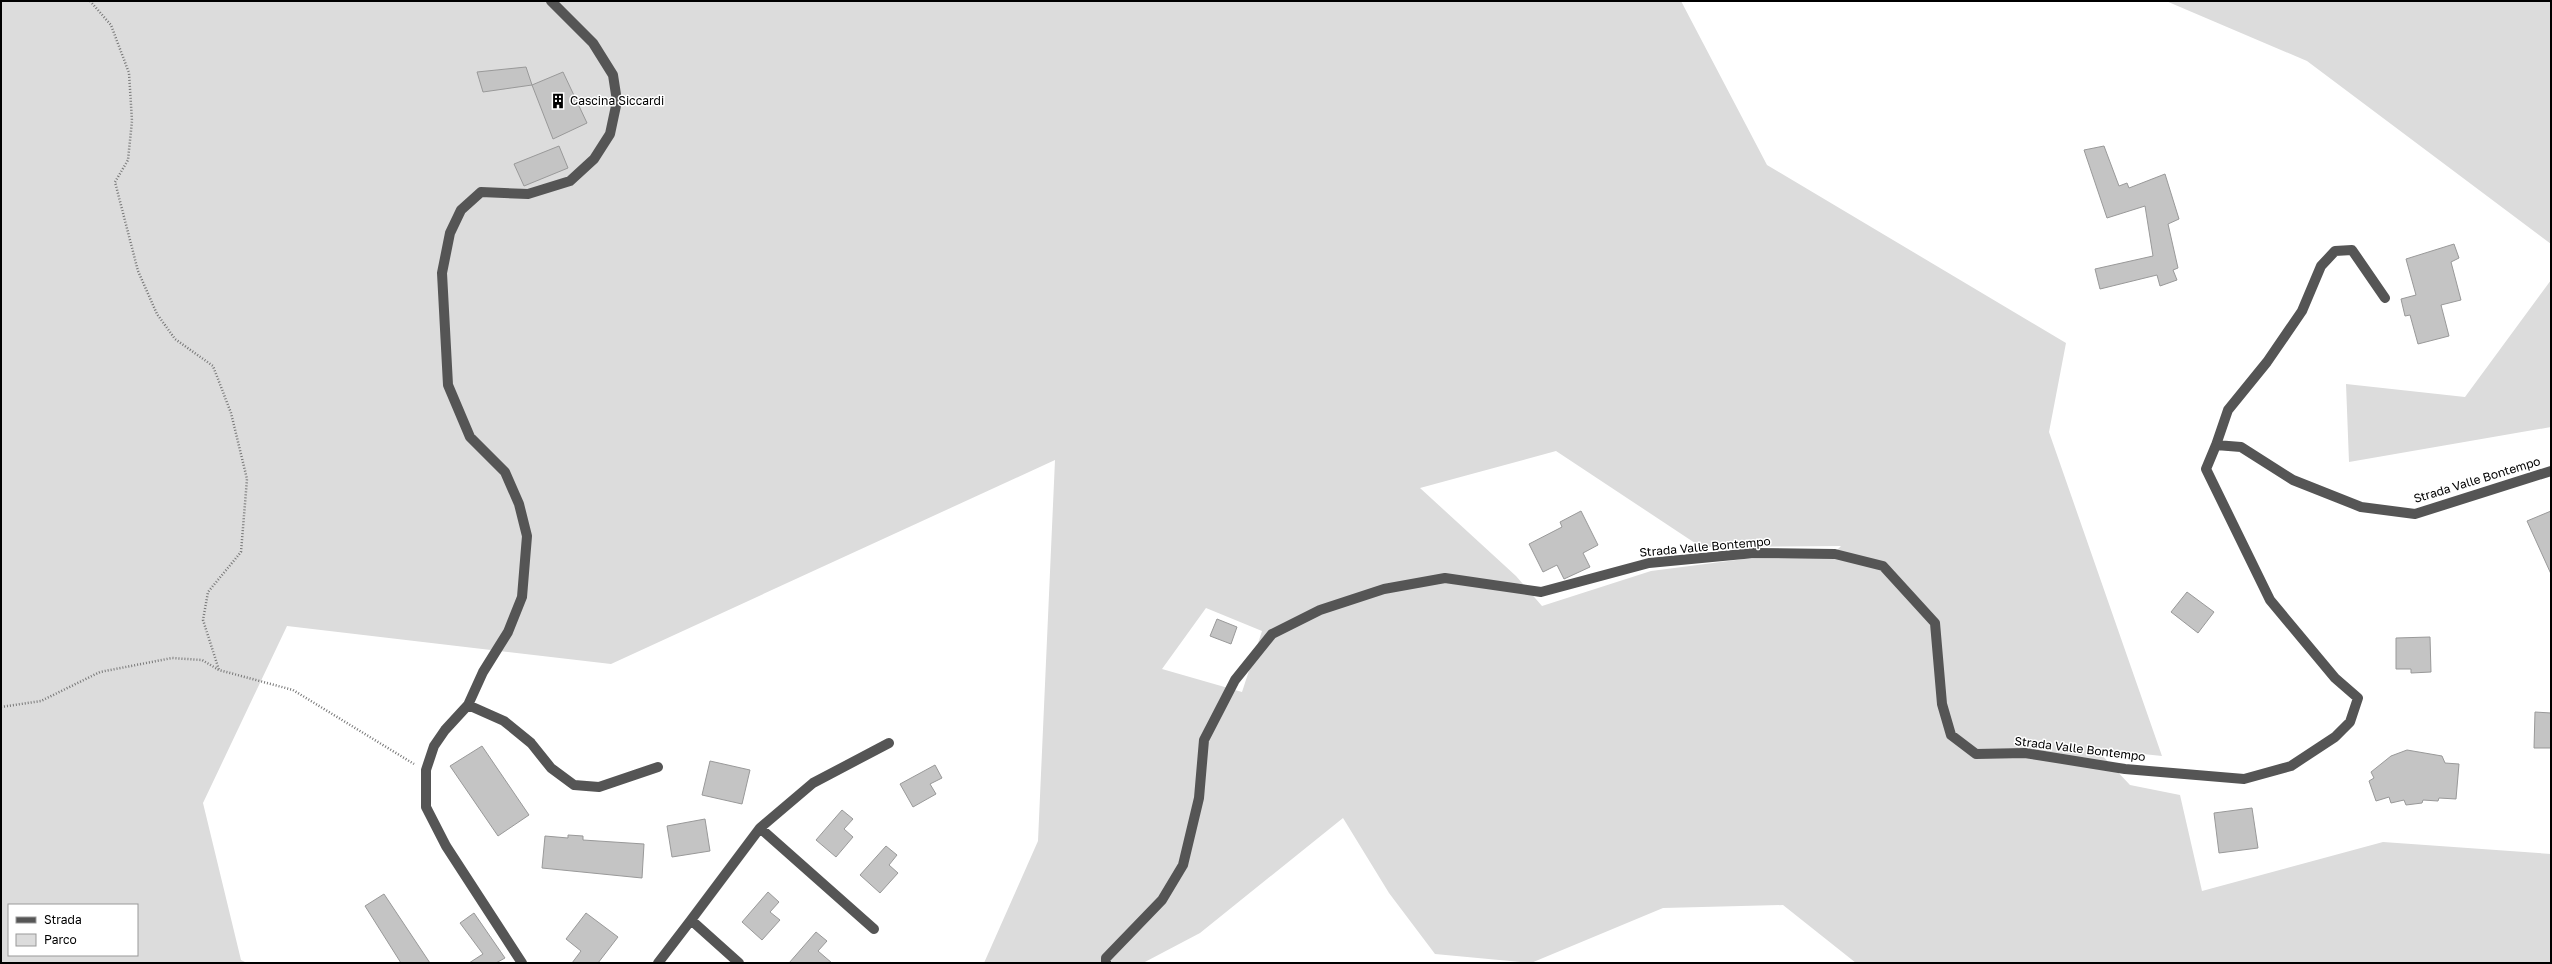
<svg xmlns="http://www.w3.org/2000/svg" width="2552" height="964" viewBox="0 0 2552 964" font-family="'Golos Text',sans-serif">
	<rect width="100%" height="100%" fill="#fff"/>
	<path fill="#dcdcdc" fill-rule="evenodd" d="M1 1H1681L1767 165 2066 343 2049 432 2162 756 2096 749 2130 785 2180 795 2202 891 2383 842 2551 854V963H1856L1783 905 1663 908 1531 963 1435 954 1389 893 1343 818 1200 933 1143 963H984L1038 841 1055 460 611 664 287 626 203 803 241 960 247 963H1ZM1556 451 1701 547 1841 546 1829 558 1744 559 1651 571 1542 606 1516 576 1420 488ZM1206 608 1262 631 1242 692 1162 669ZM9 905H137V955H9Z
		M2166 1H2551V244L2307 61Z
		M2551 280V427L2349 462 2346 384 2465 397Z"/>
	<path fill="#c4c4c4" stroke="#999" d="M526 67 532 85 483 92 477 72Z
		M563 72 587 123 553 139 532 85Z
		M559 146 568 168 524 186 514 164Z
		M2104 146 2119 186 2127 183 2129 188 2165 174 2179 219 2168 224 2178 268 2173 270 2177 280 2160 286 2157 275 2100 289 2095 269 2153 256 2145 206 2107 218 2084 150Z
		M2454 244 2459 258 2451 262 2461 300 2441 305 2449 336 2418 344 2410 315 2405 316 2401 299 2416 295 2406 259Z
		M1581 511 1598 545 1583 553 1590 567 1564 579 1557 565 1543 572 1529 544 1562 527 1560 522Z
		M2551 511V574L2527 521Z
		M2187 592 2214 612 2198 633 2171 612Z
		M1217 619 1237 627 1231 644 1210 636Z
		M2430 637 2431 672 2411 673V669H2396V638Z
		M2535 712 2551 713V748H2534Z
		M482 746 529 815 498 836 450 766Z
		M2407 750 2442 756 2445 763 2459 764 2456 799 2439 798 2438 801 2423 800 2422 803 2406 805 2404 800 2391 803 2389 797 2376 801 2369 781 2374 778 2371 772 2391 756Z
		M710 761 750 770 742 804 702 795Z
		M935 765 942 778 930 784 936 794 913 807 900 784Z
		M2252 808 2258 848 2219 853 2214 813Z
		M842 810 853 819 844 829 853 837 836 857 816 840Z
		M705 819 710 851 672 857 667 826Z
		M568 835 583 836V840L644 844 642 878 542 868 545 836 568 838Z
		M886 846 897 855 889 865 898 873 880 893 860 875Z
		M768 892 779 902 770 912 780 920 762 940 742 922Z
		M384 894 430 963H401L365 906Z
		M474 913 505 958 496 963H469L483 954 460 923Z
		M586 913 618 937 598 963H572L581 951 566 939Z
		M816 932 827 941 818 951 832 963H789Z"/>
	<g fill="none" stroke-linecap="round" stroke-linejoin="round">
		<path stroke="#777" stroke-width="2.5" stroke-dasharray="1 2" stroke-linecap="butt" d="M90 1 111 25 129 73 132 121 128 160 115 182 138 271 157 314 175 339 213 366 231 413 247 479 241 552 208 592 203 620 219 670
			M1 707 41 701 100 672 172 658 202 660 219 670 293 690 414 764"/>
		<path stroke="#555" stroke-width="10" d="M2216 445 2228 410 2267 362 2302 311 2321 266 2335 251 2352 250 2385 298
			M468 705 504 721 531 743 551 768 574 785 599 787 658 767
			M760 828 874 929
			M691 920 760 828 813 783 889 743
			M522 963 446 846 426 807V770L434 746 445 730 468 705 483 672 508 632 522 597 527 536 519 504 505 472 470 437 448 385 442 273 450 233 461 210 481 192 528 194 570 181 594 159 610 134 617 101 613 75 593 43 551 1
			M658 963 691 920 739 963
			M1106 963V958L1162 900 1183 865 1199 798 1204 740 1235 680 1272 634 1320 610 1384 589 1445 578 1541 592 1649 563 1754 553 1835 554 1883 566 1935 623 1942 704 1951 735 1976 754 2025 753 2125 769 2244 779 2291 766 2335 737 2350 722 2358 698 2335 678 2270 600 2206 469 2216 445 2241 447 2293 480 2361 507 2415 514 2551 471"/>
	</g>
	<defs>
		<symbol id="building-bare" viewBox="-9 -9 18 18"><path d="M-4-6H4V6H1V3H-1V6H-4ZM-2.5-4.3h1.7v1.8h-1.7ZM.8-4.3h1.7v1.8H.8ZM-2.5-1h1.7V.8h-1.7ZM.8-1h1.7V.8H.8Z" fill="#000" stroke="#fff" stroke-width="2.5" paint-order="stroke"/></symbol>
	</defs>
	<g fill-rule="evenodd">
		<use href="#building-bare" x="547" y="90" width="22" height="22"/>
	</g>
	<g text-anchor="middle" stroke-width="3" stroke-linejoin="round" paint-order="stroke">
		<g font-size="12" fill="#000" stroke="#fff" text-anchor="start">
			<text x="570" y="105">Cascina Siccardi</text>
		</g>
		<g font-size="12" fill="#000" stroke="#fff">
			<text transform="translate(2477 480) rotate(-17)" y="4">Strada Valle Bontempo</text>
			<text transform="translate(1705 547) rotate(-5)" y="4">Strada Valle Bontempo</text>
			<text transform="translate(2080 749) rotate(7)" y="4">Strada Valle Bontempo</text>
		</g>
	</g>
	<rect width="2552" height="964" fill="none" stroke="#000000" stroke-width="4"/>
	<rect x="8" y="904" width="130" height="52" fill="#ffffff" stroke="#999999"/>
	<rect x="16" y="917" width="20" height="6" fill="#555555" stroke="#999999"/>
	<text x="44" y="924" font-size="12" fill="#000000">Strada</text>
	<rect x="16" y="934" width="20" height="12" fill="#dcdcdc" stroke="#999999"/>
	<text x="44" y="944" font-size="12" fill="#000000">Parco</text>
</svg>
